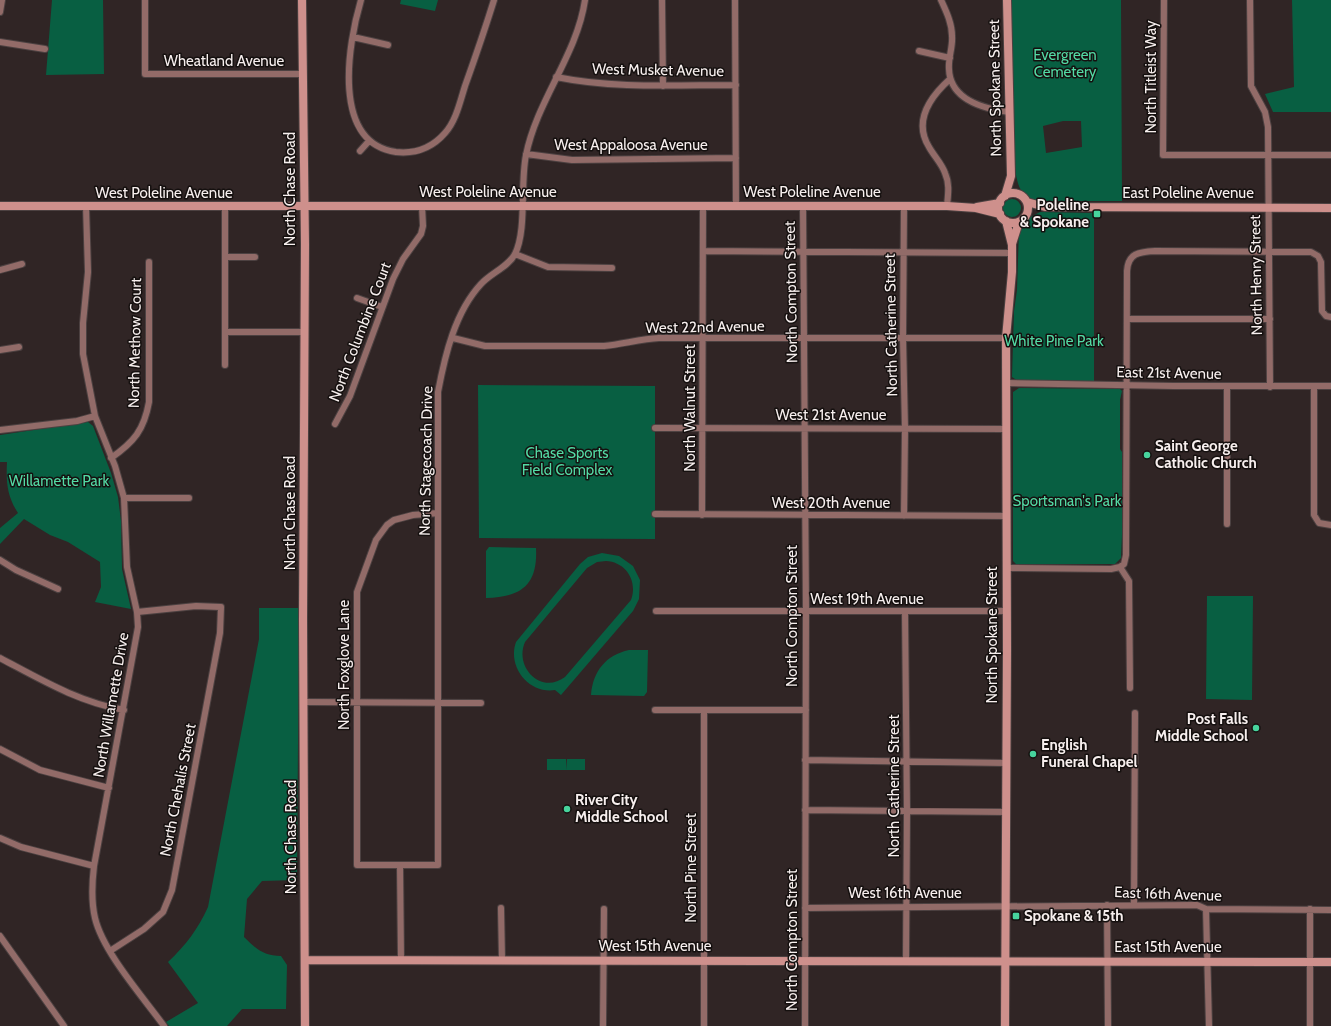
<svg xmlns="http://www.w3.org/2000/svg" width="1331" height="1026" viewBox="0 0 1331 1026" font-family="Cabin,sans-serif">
	<rect width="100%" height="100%" fill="#302525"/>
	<path fill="#085f42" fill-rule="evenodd" d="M52 0H103L104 74 46 75Z
		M401 0H438L435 11 400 4Z
		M1007 0H1121L1122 201H1035C1016 196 1016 174 1014 159ZM1063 121H1081L1082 147 1046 153 1043 126Z
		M1292 0H1331V112H1273L1265 94 1294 87Z
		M1003 208a9 9 0 1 1 18 0a9 9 0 1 1-18 0Z
		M1040 212 1094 213V382L1018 381 1012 377 1014 311 1017 290 1019 229 1025 220Z
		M478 385 655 386V539L479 538Z
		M1019 388 1120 389 1122 391 1120 400V449L1122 452V535L1121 558 1115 564H1016L1013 561V392Z
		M88 422 93 426 111 473 118 497 121 521 122 569 131 609 95 602 101 587 100 562 68 542 50 535 24 519 0 544V528L18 513C7 496 6 482 7 462H0V435Z
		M489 547 536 548C538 585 521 597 486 598V551Z
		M602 553 619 556 633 566 640 580 639 599 633 611 561 695 555 690C529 694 507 667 516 642L580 564 588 557ZM606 561C626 562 638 581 631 600L565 677C541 695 514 667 525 642L587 568 597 562Z
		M1207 596H1253L1252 700 1206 699Z
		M259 608H299L297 880 262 881 247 899 244 937C256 949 264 956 281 956L287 965 286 1009H242L227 1026H169L166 1022 198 1003 168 962C186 945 198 929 208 907L259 639Z
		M629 650H648L647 692 644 696 591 695C593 671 606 655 629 650Z
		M547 759H566V770H547Z
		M567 759H585V770H566Z"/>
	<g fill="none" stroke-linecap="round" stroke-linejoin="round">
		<defs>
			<path id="street" d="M145 0V74H303
				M361 0C348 44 331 143 396 152 415 154 432 148 445 133 456 121 460 102 465 86 475 58 485 29 494 0
				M662 0 663 86
				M735 0 736 206
				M941 0C946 11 952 23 952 36 953 47 948 58 949 69 950 100 985 109 1009 112
				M1164 0 1163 155H1331
				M1250 0 1251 86 1265 112 1268 127 1270 387
				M0 12 2 0
				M353 37 388 45
				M0 42 45 49
				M919 51 950 58
				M556 77C615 89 675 85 736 85
				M360 151 369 141
				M526 154 572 160 736 158
				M86 206 88 272 83 323V354L95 416 115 466 124 498 127 567 137 612 138 627 94 866C92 883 91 901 95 918 103 952 143 997 164 1026
				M803 206 806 612 805 1026
				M904 206 903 338 905 429 904 516
				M947 206C948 195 950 184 945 173 942 164 934 156 929 147 913 121 930 97 950 79
				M225 207V365
				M703 251 1012 253
				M515 254 548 267 612 268
				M226 257H255
				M0 270 22 264
				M357 298 382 307
				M1127 319H1270
				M225 332H304
				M453 338 485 346H604C623 344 641 339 659 338H1006
				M0 350 19 347
				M1007 383 1174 386H1331
				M1314 386V515L1319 523 1331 525
				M1227 387V524
				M335 424 350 396 393 279 403 259 421 234 423 226 422 206
				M655 428 1006 429
				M0 430 77 421 95 416
				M111 458C134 442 144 430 149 402V262
				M124 498H189
				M438 513 413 515 394 520 387 525 376 540 357 592V865H438V392C445 355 455 312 481 284 491 273 508 267 515 254 527 230 520 184 526 155 537 100 577 55 585 0
				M655 514 1007 516
				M702 515 703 206
				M0 560 16 570 58 589
				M1120 567 1124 564 1126 555 1127 271C1128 253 1139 252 1155 251L1311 252 1318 256 1321 262 1322 311 1326 316 1331 317
				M1120 567 1129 581 1130 688
				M1006 568 1111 569 1120 567
				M656 611H1006
				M905 612 907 811 906 960
				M0 658C40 679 78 702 124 710
				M304 702 481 703
				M655 710H806
				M0 749 40 770 109 788
				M805 760 1006 763
				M805 810 1006 812
				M0 838 21 847 94 866
				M400 865 401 960
				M1107 905 1108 1026
				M1134 905 1135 713
				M501 908 502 960
				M805 908 1197 905 1206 909 1331 910
				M1206 909 1209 1026
				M0 936 64 1026
				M110 951 144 929 163 912 172 890 220 633 221 607 196 606 137 612
				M603 1026 604 909
				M704 1026V710
				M1310 1026V909"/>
			<path id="secondary" d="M302 0 305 244 303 619 305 1026
				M998 208a15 15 0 1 1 30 0a15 15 0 1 1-30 0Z
				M1005 196 1011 176 1007 0
				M1027 202 1045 207 1331 208
				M0 206H947L976 208 1000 214
				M977 207 1000 203
				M1012 244 1019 222
				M305 960 1331 962
				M1005 1026 1007 650 1006 338 1012 272V245L1006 221"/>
		</defs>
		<use href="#street" stroke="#4c4141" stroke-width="8"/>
		<use href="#secondary" stroke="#4c4141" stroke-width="10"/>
		<use href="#street" stroke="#926b68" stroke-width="6"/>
		<use href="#secondary" stroke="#ce908c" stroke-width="8"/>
	</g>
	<g fill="#47d49d" stroke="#15100f" stroke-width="1.5">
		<rect x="1093" y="210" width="8" height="8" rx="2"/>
		<circle cx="1147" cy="455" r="4"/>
		<circle cx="1256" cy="728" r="4"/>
		<circle cx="1033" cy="754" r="4"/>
		<circle cx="567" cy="809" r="4"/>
		<rect x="1012" y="912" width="8" height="8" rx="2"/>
	</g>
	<g text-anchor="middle" stroke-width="3" stroke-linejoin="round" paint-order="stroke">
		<g font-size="15" fill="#53daa4" stroke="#15100f">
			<text x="1065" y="60">Evergreen<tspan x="1065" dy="17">Cemetery</tspan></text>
			<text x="1054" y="346">White Pine Park</text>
			<text x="567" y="458">Chase Sports<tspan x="567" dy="17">Field Complex</tspan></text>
			<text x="59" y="486">Willamette Park</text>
			<text x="1067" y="506">Sportsman's Park</text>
		</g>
		<g font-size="15" fill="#f7efee" stroke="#15100f">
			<text x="224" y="66">Wheatland Avenue</text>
			<text transform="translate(658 70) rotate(1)" y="5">West Musket Avenue</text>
			<text transform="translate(1151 77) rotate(-90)" y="5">North Titleist Way</text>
			<text transform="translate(995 88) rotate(-91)" y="5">North Spokane Street</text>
			<text x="631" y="150">West Appaloosa Avenue</text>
			<text transform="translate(290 189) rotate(-90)" y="5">North Chase Road</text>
			<text x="488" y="197">West Poleline Avenue</text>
			<text x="812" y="197">West Poleline Avenue</text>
			<text x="164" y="198">West Poleline Avenue</text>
			<text x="1188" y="198">East Poleline Avenue</text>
			<text transform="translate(1256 275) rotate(-91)" y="5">North Henry Street</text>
			<text transform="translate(791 292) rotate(-91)" y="5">North Compton Street</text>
			<text transform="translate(891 325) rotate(-91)" y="5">North Catherine Street</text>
			<text transform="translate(705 327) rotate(-1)" y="5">West 22nd Avenue</text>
			<text transform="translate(360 332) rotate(-69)" y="5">North Columbine Court</text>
			<text transform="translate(135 343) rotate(-89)" y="5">North Methow Court</text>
			<text transform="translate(1169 373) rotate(1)" y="5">East 21st Avenue</text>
			<text transform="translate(690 408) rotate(-90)" y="5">North Walnut Street</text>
			<text x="831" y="420">West 21st Avenue</text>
			<text transform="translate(426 461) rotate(-89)" y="5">North Stagecoach Drive</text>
			<text x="831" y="508">West 20th Avenue</text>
			<text transform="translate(290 513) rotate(-90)" y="5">North Chase Road</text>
			<text x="867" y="604">West 19th Avenue</text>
			<text transform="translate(792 616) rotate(-90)" y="5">North Compton Street</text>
			<text transform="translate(992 635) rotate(-90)" y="5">North Spokane Street</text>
			<text transform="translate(344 665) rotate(-90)" y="5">North Foxglove Lane</text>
			<text transform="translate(111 705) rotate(-80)" y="5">North Willamette Drive</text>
			<text transform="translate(894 786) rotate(-90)" y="5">North Catherine Street</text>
			<text transform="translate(178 790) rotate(-79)" y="5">North Chehalis Street</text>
			<text transform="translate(291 837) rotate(-90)" y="5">North Chase Road</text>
			<text transform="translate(691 868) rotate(-90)" y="5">North Pine Street</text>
			<text x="905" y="898">West 16th Avenue</text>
			<text transform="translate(1168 894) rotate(2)" y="5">East 16th Avenue</text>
			<text transform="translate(792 940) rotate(-90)" y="5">North Compton Street</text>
			<text x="655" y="951">West 15th Avenue</text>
			<text x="1168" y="952">East 15th Avenue</text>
		</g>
		<g font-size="15" font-weight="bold" fill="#f7efee" stroke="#15100f" text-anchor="start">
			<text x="1089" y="210" text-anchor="end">Poleline<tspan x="1089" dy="17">&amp; Spokane</tspan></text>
			<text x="1155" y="451">Saint George<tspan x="1155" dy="17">Catholic Church</tspan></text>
			<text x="1248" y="724" text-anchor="end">Post Falls<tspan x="1248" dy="17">Middle School</tspan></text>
			<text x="1041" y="750">English<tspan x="1041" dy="17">Funeral Chapel</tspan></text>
			<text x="575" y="805">River City<tspan x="575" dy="17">Middle School</tspan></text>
			<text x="1024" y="921">Spokane &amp; 15th</text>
		</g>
	</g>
</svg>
